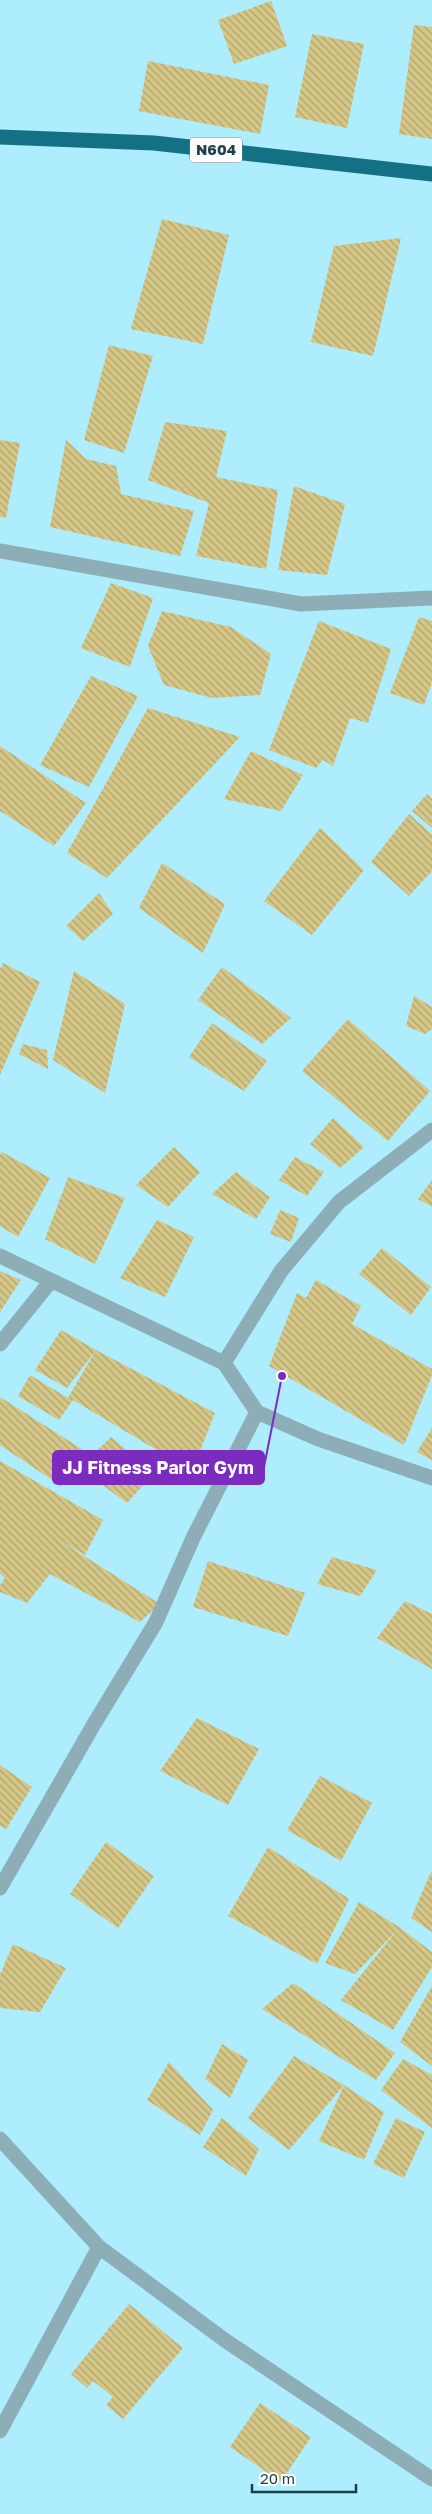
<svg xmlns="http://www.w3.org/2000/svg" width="432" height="2514" viewBox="0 0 432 2514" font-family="'Golos Text',sans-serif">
	<defs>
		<pattern id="building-back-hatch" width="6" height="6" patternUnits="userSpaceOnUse" patternTransform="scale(1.25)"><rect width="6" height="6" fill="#d6c786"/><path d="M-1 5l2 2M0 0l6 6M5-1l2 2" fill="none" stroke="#ada370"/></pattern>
	</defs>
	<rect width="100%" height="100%" fill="#adedfe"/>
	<path fill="url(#building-back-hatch)" d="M271 1 287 46 234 64 218 20Z
		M414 25 432 27V139L399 134Z
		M312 34 364 44 347 128 295 117Z
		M148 61 269 85 260 134 139 111Z
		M162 219 229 235 203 344 131 329Z
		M401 238 373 356 311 342 334 246Z
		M109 345 153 356 124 453 84 440Z
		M165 422 227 431 216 477 278 490 266 569 196 556 209 503 148 480Z
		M0 440 20 443 6 518 0 517Z
		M66 440 86 459 116 466 121 494 194 511 180 556 50 527Z
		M294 486 345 504 327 575 278 570Z
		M111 583 153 598 130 667 81 648Z
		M162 611 231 627 271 654 260 695 212 698 164 685 148 646Z
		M419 617 432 621V682L424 705 390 693Z
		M319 621 391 649 368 723 350 718 333 766 323 760 316 768 269 750Z
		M91 676 138 696 89 787 40 765Z
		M148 708 240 737 107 878 67 853Z
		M0 746 86 803 54 846 0 811Z
		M251 751 303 775 281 811 224 799Z
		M427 794 432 799V828L412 811Z
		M409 814 432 835V871L409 896 371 862Z
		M320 828 364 870 312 935 264 901Z
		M162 863 225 904 203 953 139 908Z
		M99 893 113 914 83 941 66 926Z
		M3 963 40 982 0 1075V969Z
		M222 967 291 1018 262 1044 198 1000Z
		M74 971 125 1004 105 1093 53 1060Z
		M414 996 432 1007V1029L425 1034 406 1026Z
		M348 1019 430 1091 388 1141 302 1071Z
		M212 1023 267 1061 244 1091 189 1057Z
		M23 1044 47 1050 48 1069 19 1054Z
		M333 1118 364 1147 340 1168 310 1144Z
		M174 1147 200 1172 168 1207 136 1185Z
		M2 1152 50 1178 18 1237 0 1226V1155Z
		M295 1157 324 1172 307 1196 279 1180Z
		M236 1172 270 1197 256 1219 212 1194Z
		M68 1177 125 1198 95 1264 45 1239Z
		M432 1180V1207L418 1199Z
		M280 1210 299 1218 291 1242 270 1234Z
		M157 1220 194 1237 165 1297 120 1278Z
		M382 1248 431 1287 411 1315 359 1274Z
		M0 1271 21 1280 0 1312Z
		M316 1280 361 1306 352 1324 432 1369V1375L404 1445 269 1366 297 1293 306 1298Z
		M61 1330 96 1350 67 1388 35 1370Z
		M96 1350 215 1413 192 1471 73 1400 59 1420 18 1396 30 1375 68 1398Z
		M0 1397 88 1453 61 1486 0 1445Z
		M432 1428V1460L417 1452Z
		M111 1437 154 1473 127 1503 79 1468Z
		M0 1461 103 1520 85 1555 57 1539 160 1604 140 1622 50 1574 27 1603 0 1592V1585L5 1578 0 1574Z
		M332 1557 377 1570 360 1596 317 1584Z
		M208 1561 305 1593 288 1636 193 1607Z
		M405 1601 432 1614V1669L377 1638Z
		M197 1718 259 1749 228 1805 160 1771Z
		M0 1765 32 1787 6 1829 0 1826Z
		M320 1776 372 1803 341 1861 287 1830Z
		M106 1842 154 1876 118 1928 70 1894Z
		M268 1847 349 1899 317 1964 228 1916Z
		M431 1872 432 1873V1932L411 1918Z
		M359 1902 399 1927 432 1952V1967L393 2030 341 2000 397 1930 355 1974 325 1963Z
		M13 1944 66 1968 40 2012 0 2008V1975Z
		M293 1983 395 2053 376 2080 262 2009Z
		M432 1986V2066L400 2042Z
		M222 2044 248 2060 230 2098 205 2079Z
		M294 2056 344 2085 384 2112 364 2160 319 2141 344 2085 289 2150 248 2118Z
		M403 2059 432 2075V2128L381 2090Z
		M169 2062 213 2110 200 2135 147 2100Z
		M222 2118 259 2149 246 2176 203 2147Z
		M396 2118 425 2132 404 2178 373 2164Z
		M129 2304 183 2348 123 2419 106 2405 113 2397 93 2381 87 2388 71 2374Z
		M260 2403 311 2437 281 2482 230 2447Z"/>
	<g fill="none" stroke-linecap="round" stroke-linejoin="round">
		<path stroke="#8daeb7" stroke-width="15" d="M0 551 301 604 432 598
			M0 1256 224 1363 257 1412 318 1439 432 1478
			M0 1344 51 1281
			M224 1363 281 1271 339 1202 432 1130
			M0 1888 94 1724 156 1622 193 1538 257 1412
			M0 2139 99 2247 226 2341 432 2479
			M0 2431 99 2247"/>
		<path stroke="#147185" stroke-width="15" d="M0 137 154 143 432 174"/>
	</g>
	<g text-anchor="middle" stroke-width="5" stroke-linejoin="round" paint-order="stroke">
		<rect fill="#fff" stroke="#617980" stroke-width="1" x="190" y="137.5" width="52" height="25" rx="4"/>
		<g font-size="15" font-weight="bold" fill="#1d4049">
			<text x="216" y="155">N604</text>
		</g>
	</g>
	<path fill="none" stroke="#7b2cbf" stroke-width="2" d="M282 1376L264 1467"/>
	<circle fill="#7b2cbf" stroke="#fff" stroke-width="2" cx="282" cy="1376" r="5"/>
	<rect fill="#7b2cbf" stroke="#7b2cbf" stroke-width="2" x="53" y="1451" width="211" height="33" rx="5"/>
	<g font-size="18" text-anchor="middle" font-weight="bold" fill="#fff">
		<text x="158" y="1474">JJ Fitness Parlor Gym</text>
	</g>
	<path d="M252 2484v8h104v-8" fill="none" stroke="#1d4049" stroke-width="2.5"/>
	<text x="260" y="2484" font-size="15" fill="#1d4049" stroke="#ffffff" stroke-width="4" paint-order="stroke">20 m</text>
</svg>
